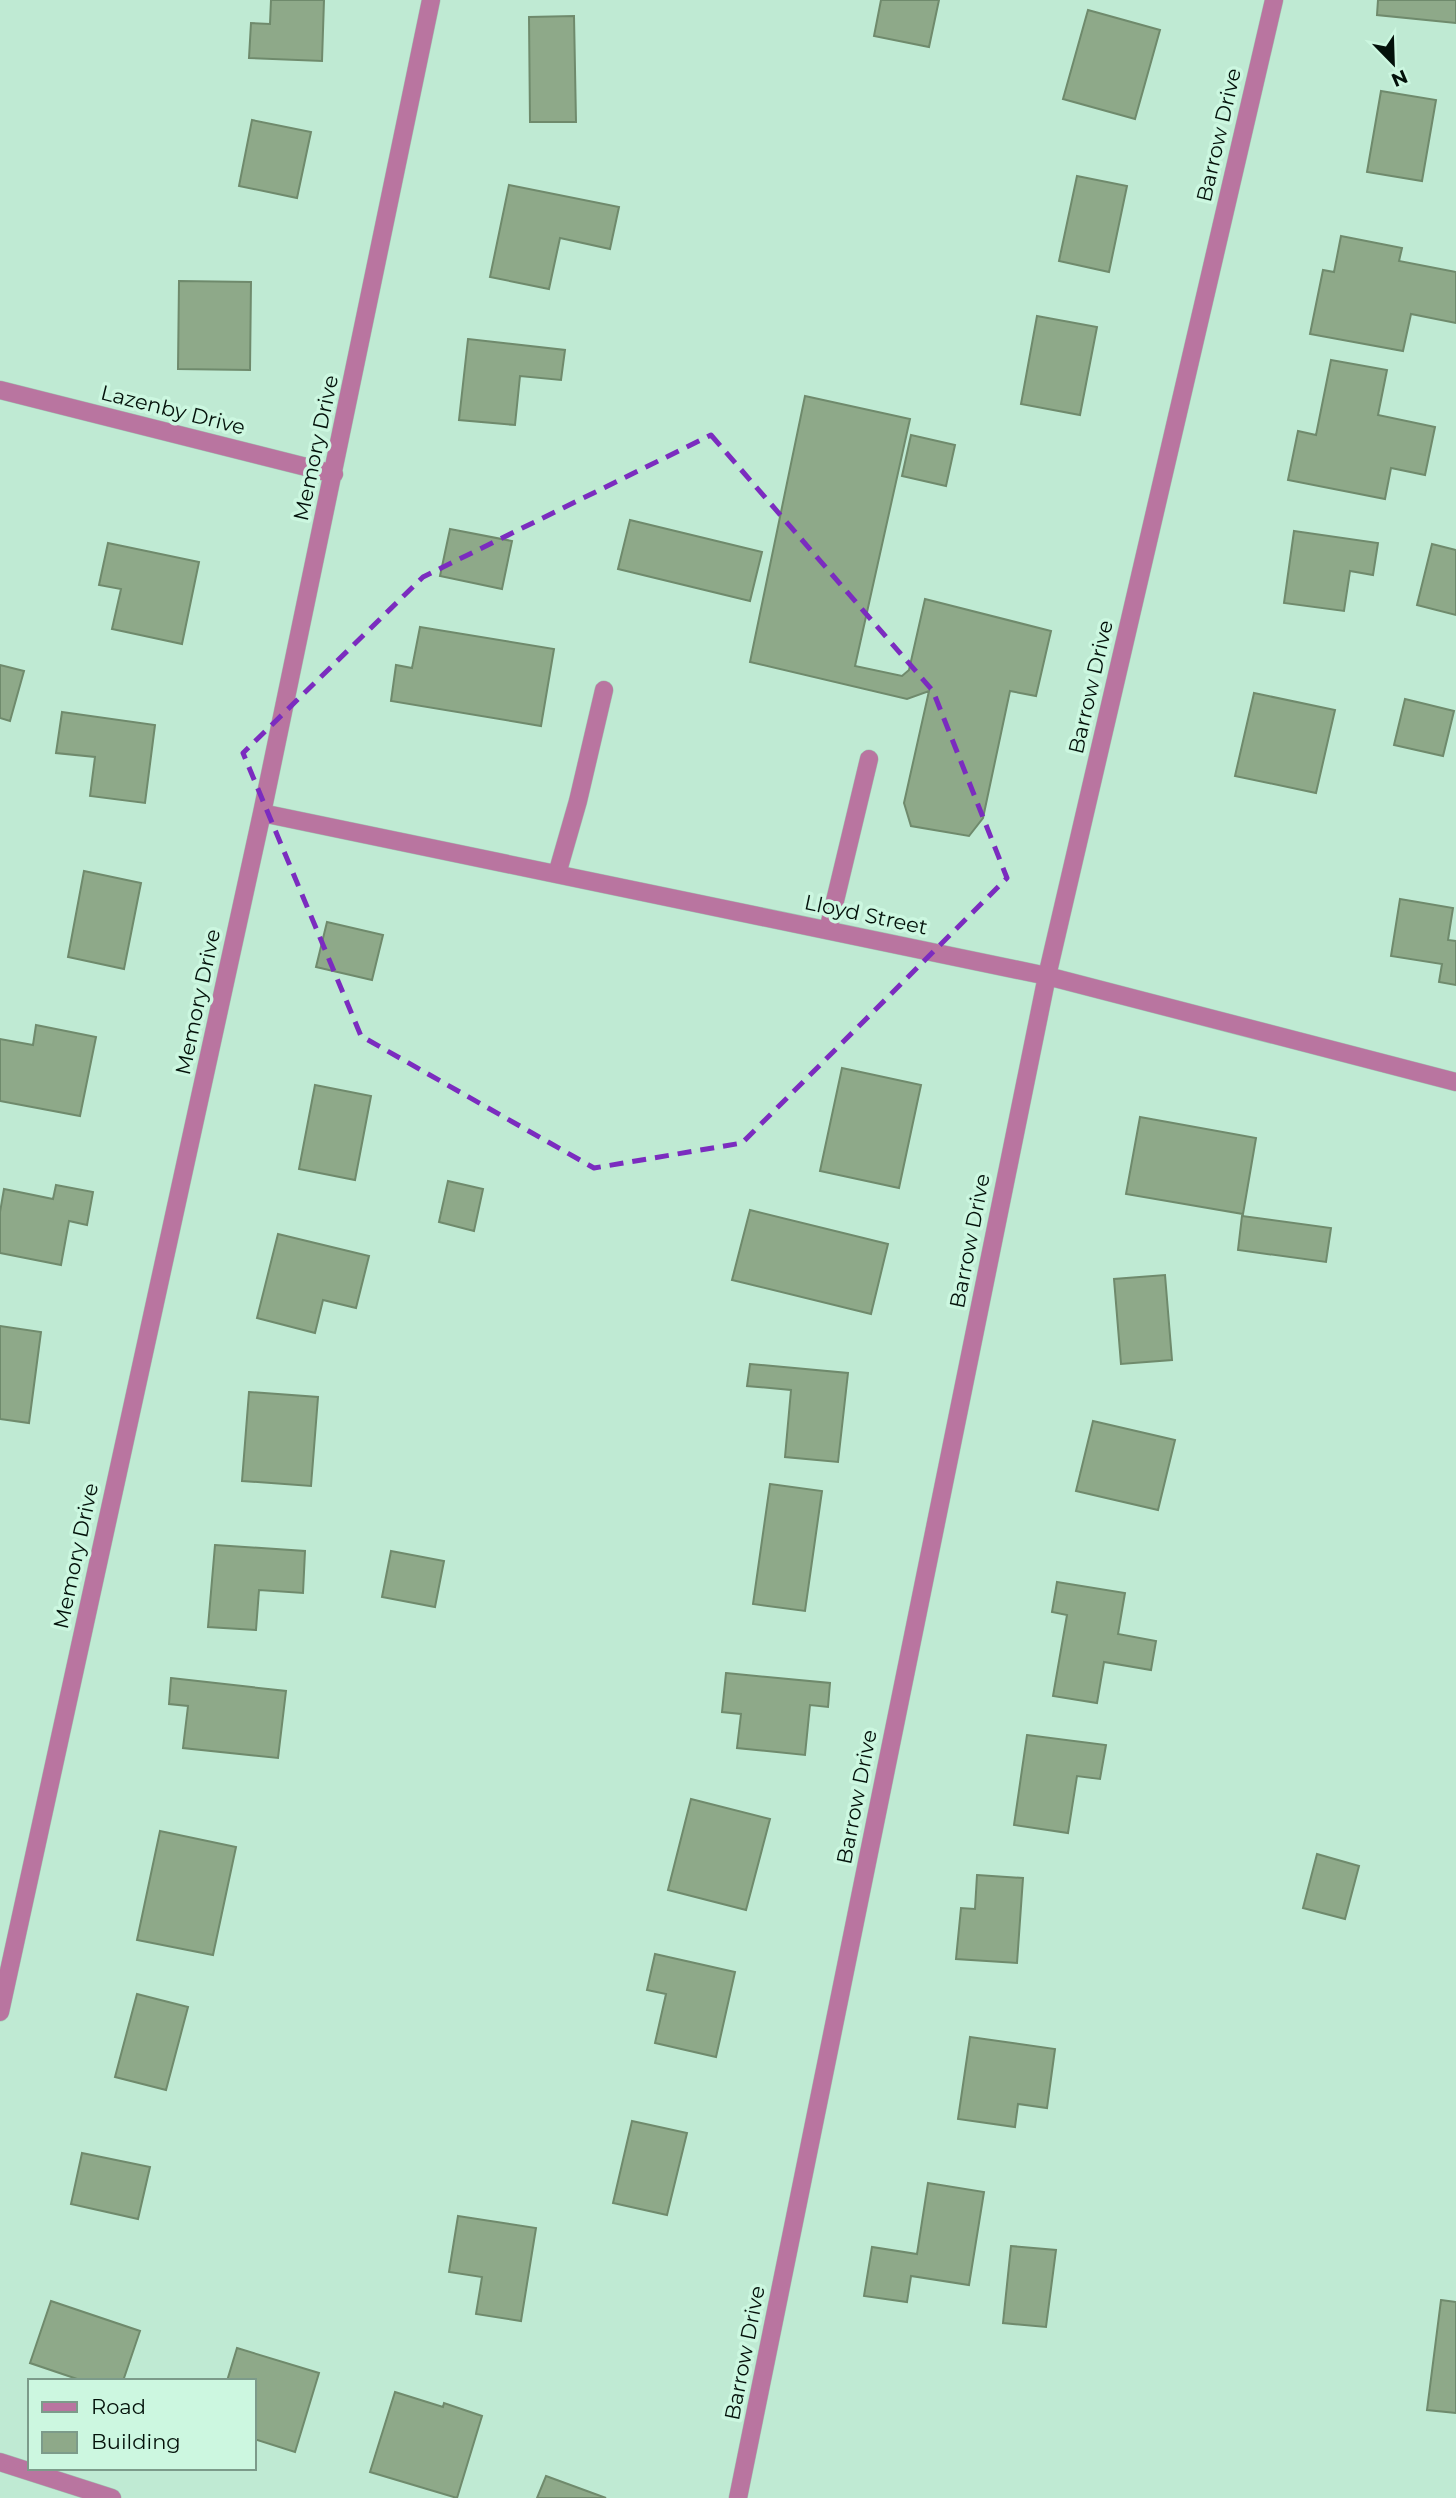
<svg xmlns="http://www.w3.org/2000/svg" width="1456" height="2498" viewBox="0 0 1456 2498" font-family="Montserrat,sans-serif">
	<rect width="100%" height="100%" fill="#bfead3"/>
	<path fill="#8ea989" stroke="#6f8a6c" stroke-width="2" d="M271 0H324L322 61 249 58 251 23 270 24Z
		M881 0H939L929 47 874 36Z
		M1378 0H1456V23L1377 15Z
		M1088 10 1160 30 1135 119 1063 99Z
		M574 16 576 122H530L529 17Z
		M1381 91 1436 100 1422 181 1367 172Z
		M252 120 311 132 297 198 239 186Z
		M1077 176 1127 186 1109 272 1059 261Z
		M509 185 619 207 610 249 560 238 549 289 490 277Z
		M1341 236 1402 248 1399 261 1456 272V323L1411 314 1403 351 1310 334 1323 270 1334 272Z
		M179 281 251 282 250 370 178 369Z
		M1037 316 1097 327 1080 415 1021 404Z
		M468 339 565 350 561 380 520 376 515 425 459 420Z
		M1331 360 1387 370 1378 415 1435 427 1425 475 1391 468 1385 499 1288 480 1298 431 1316 435Z
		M805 396 910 419 855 666 902 676 909 670 925 599 1051 631 1036 696 1010 691 983 818 969 836 911 826 904 803 929 691 907 699 750 662Z
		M911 435 955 445 946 486 902 476Z
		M630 520 762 552 750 601 618 569Z
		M450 529 512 541 502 589 440 576Z
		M1294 531 1378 543 1373 575 1350 571 1344 611 1284 603Z
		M108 543 199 562 182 644 112 629 121 589 99 585Z
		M1432 544 1456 550V615L1417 605Z
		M420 627 554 649 541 726 391 701 396 665 412 668Z
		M0 665 24 671 10 721 0 718Z
		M1254 693 1335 710 1316 793 1235 776Z
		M1405 699 1454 711 1443 756 1394 745Z
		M62 712 155 725 145 803 90 796 95 757 56 753Z
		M84 871 141 883 124 969 68 957Z
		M1400 899 1453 908 1448 940 1456 941V985L1439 982 1442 964 1391 956Z
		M327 922 383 935 372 980 316 967Z
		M36 1025 96 1037 80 1116 0 1101V1039L33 1045Z
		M842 1068 921 1085 899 1188 820 1171Z
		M315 1085 371 1096 355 1180 299 1169Z
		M1140 1117 1256 1138 1243 1214 1126 1194Z
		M448 1181 483 1189 474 1231 439 1222Z
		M56 1185 93 1192 87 1225 69 1221 61 1265 0 1253V1212L4 1189 53 1199Z
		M750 1210 888 1244 871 1314 732 1280Z
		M1242 1216 1331 1228 1326 1262 1238 1250Z
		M278 1234 369 1256 356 1308 323 1300 315 1333 257 1318Z
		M1165 1275 1172 1360 1121 1364 1114 1279Z
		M0 1326 41 1332 29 1423 0 1419Z
		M750 1364 848 1373 838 1462 785 1457 791 1390 747 1386Z
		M249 1392 318 1397 311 1486 242 1481Z
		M1093 1421 1175 1440 1158 1510 1076 1491Z
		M770 1484 822 1491 805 1611 753 1604Z
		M215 1545 305 1551 303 1593 259 1590 256 1630 208 1627Z
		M391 1551 444 1561 435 1607 382 1597Z
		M1057 1582 1125 1593 1118 1634 1156 1641 1151 1670 1104 1662 1097 1703 1053 1696 1067 1615 1052 1612Z
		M726 1673 830 1683 828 1707 810 1705 805 1755 737 1748 741 1714 722 1712Z
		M171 1678 286 1691 278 1758 183 1748 188 1706 169 1704Z
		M1027 1735 1106 1745 1100 1779 1077 1776 1068 1833 1014 1825Z
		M691 1799 770 1819 746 1910 668 1890Z
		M160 1831 236 1847 213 1955 137 1940Z
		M1317 1854 1359 1866 1345 1919 1303 1908Z
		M977 1875 1023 1878 1017 1963 956 1959 961 1908 975 1909Z
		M655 1954 735 1972 716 2057 655 2043 666 1994 647 1990Z
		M137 1994 188 2007 166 2090 115 2077Z
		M970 2037 1055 2049 1047 2108 1018 2104 1015 2127 958 2119Z
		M632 2121 687 2133 667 2215 613 2203Z
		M82 2153 150 2167 138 2219 71 2204Z
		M928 2183 984 2192 969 2285 911 2276 907 2302 864 2296 872 2247 917 2254Z
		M458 2216 536 2228 521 2321 476 2314 482 2277 449 2272Z
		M1011 2246 1056 2250 1046 2327 1003 2323Z
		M1441 2300 1456 2302V2413L1427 2410Z
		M51 2301 140 2331 123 2381H83L30 2363Z
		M237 2348 319 2373 295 2452 254 2439V2381H227Z
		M395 2392 443 2407 444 2403 482 2416 457 2498 370 2472Z
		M546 2476 606 2498H537Z"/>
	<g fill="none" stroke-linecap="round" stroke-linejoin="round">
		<defs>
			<path id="minor" d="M0 390 334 474
				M262 813 1047 976 1456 1082
				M557 874 578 801 604 690
				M828 930 869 759
				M0 2012 262 813 431 0
				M0 2462 112 2498
				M738 2498 1047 976 1274 0"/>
		</defs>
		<use href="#minor" stroke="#a1c7b3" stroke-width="19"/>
		<use href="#minor" stroke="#b975a0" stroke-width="18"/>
	</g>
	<path fill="none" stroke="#7b2cbf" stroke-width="5" stroke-dasharray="14 9" stroke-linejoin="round" d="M711 435 933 691 1007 878 742 1143 594 1168 361 1036 243 753 423 577Z"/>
	<g text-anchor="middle" stroke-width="7" stroke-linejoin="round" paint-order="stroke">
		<g font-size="21" fill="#03110a" stroke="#ccf7e0">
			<text transform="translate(1219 135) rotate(-77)" y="7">Barrow Drive</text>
			<text transform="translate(173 410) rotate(14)" y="7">Lazenby Drive</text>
			<text transform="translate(316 448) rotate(-78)" y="7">Memory Drive</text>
			<text transform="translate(1091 687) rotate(-77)" y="7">Barrow Drive</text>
			<text transform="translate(866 915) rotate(12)" y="7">Lloyd Street</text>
			<text transform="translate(198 1002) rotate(-78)" y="7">Memory Drive</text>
			<text transform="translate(970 1241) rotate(-79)" y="7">Barrow Drive</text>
			<text transform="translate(76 1556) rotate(-78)" y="7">Memory Drive</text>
			<text transform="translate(857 1797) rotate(-79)" y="7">Barrow Drive</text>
			<text transform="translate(745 2353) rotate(-79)" y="7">Barrow Drive</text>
		</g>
	</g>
	<rect x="28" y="2379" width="228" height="91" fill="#ccf7e0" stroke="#7c9b8a" stroke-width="2"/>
	<rect x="42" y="2402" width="35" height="10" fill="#b975a0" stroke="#7c9b8a" stroke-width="2"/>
	<text x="91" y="2414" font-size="21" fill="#03110a">Road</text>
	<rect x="42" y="2432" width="35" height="21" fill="#8ea989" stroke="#7c9b8a" stroke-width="2"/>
	<text x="91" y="2449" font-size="21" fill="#03110a">Building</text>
	<g transform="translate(1393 63) rotate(157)" stroke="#ccf7e0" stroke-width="5" paint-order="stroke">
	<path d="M0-5L12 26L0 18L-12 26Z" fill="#03110a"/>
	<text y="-10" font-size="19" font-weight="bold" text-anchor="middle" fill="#03110a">N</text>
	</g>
</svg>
